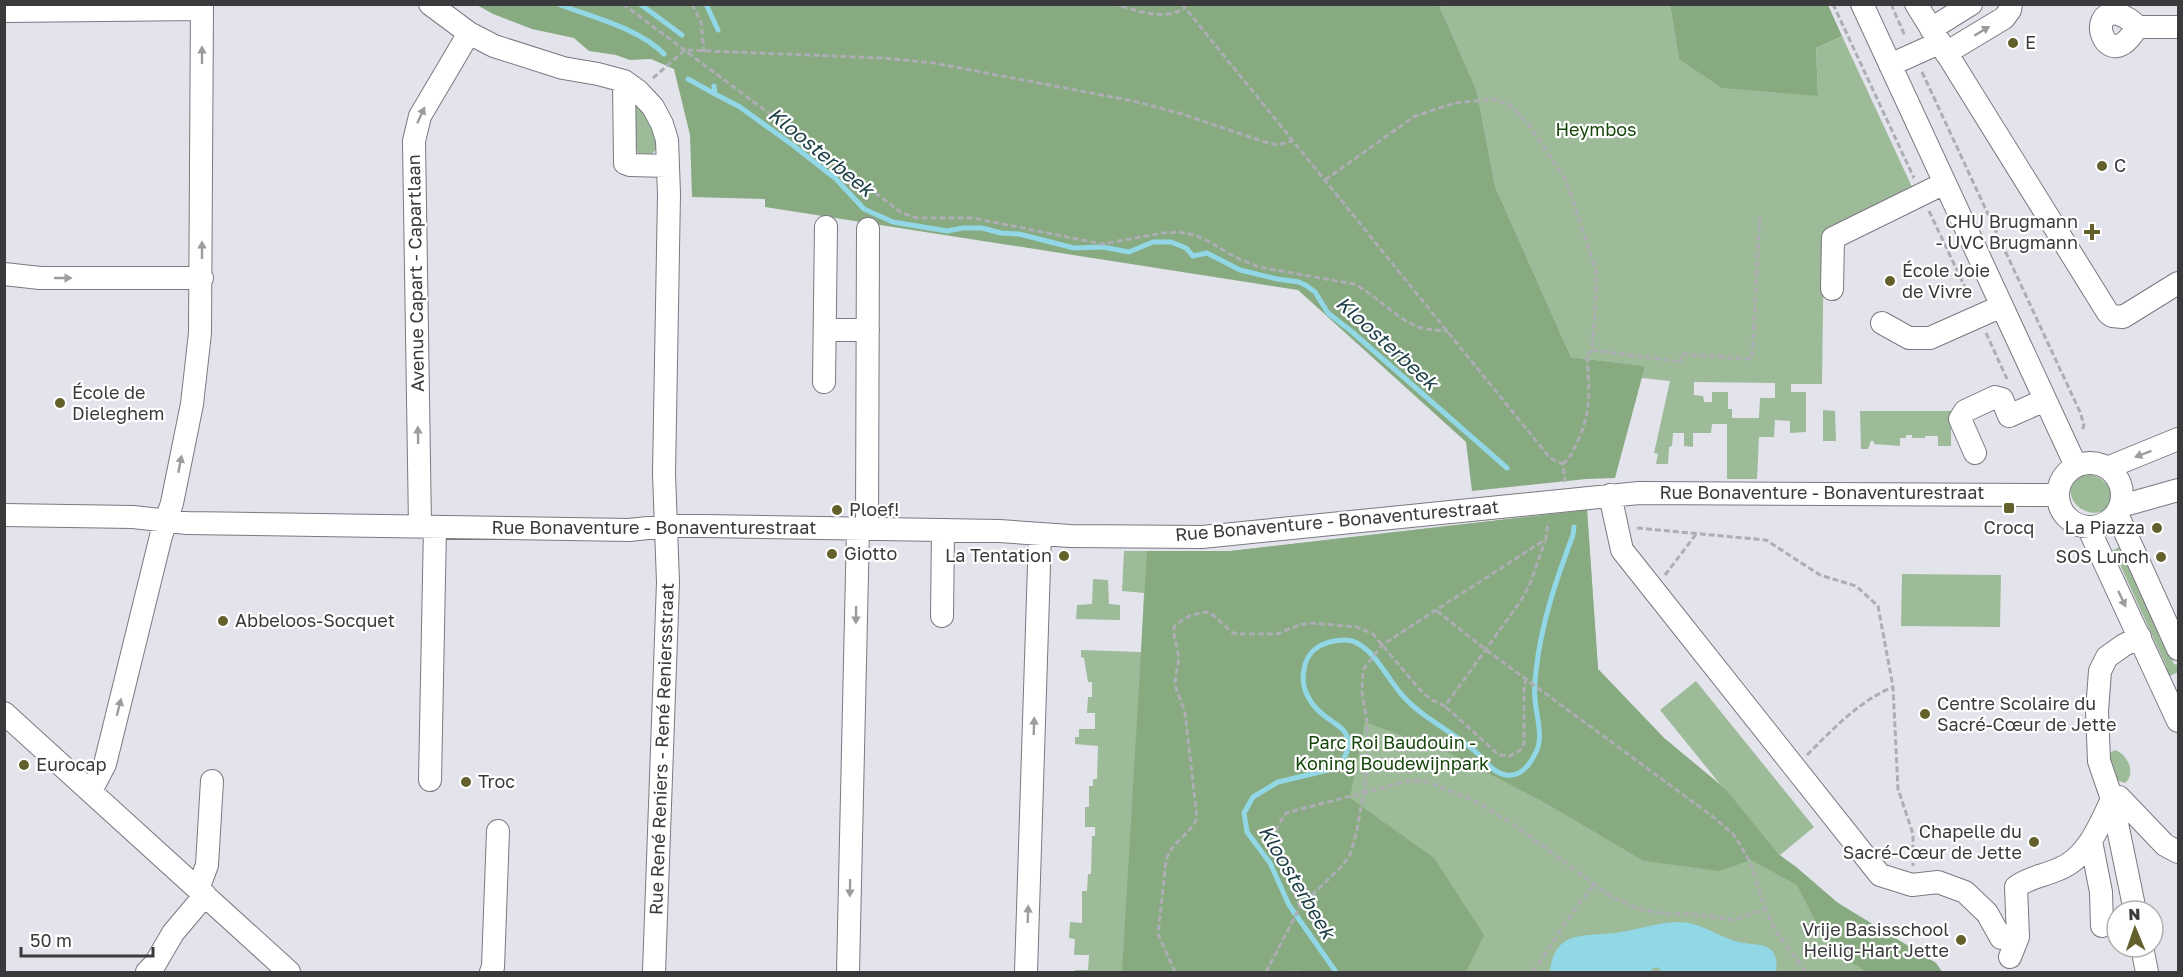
<svg xmlns="http://www.w3.org/2000/svg" width="2183" height="977" viewBox="0 0 2183 977" font-family="'Golos Text',sans-serif">
	<rect width="100%" height="100%" fill="#e3e3ec"/>
	<path fill="#9ebb99" fill-rule="evenodd" d="M1439 5H1670L1679 59 1818 95 1816 48 1842 36 1913 189 1824 233 1822 384H1791V392H1806V432L1790 433V421L1775 420 1774 437H1759L1757 479H1727V424H1712L1711 433H1693V447L1684 446V433H1673L1672 446 1669 447 1668 464H1656L1658 454 1654 453 1670 381 1642 378 1644 366 1571 357 1495 186 1477 91ZM1694 382 1775 383V398H1760L1759 418H1732V409H1728V392H1712V402H1704L1703 396 1694 395Z
		M636 106 640 107 655 135 657 148 652 154 638 153 636 149Z
		M1823 410 1835 411 1836 441H1823Z
		M1860 411H1951V446H1938V436H1925V438H1912V435H1906V438H1900V446L1874 444V441H1871L1868 449H1861Z
		M2087 474C2102 475 2121 492 2108 507 2097 519 2077 511 2072 498 2067 485 2076 476 2087 474Z
		M1587 510 1598 669 1664 738 1720 784 1660 710 1696 681 1814 827 1780 855 1838 903 1936 963 1942 972H1075V970H1088L1089 955H1074L1075 939 1069 938 1070 922 1082 923V891H1087L1088 874H1091L1092 836H1095V827H1085V807H1089V786H1093V779H1097L1098 746 1075 744V737H1079V729H1095V713H1087L1088 697H1092V682H1088L1084 658 1081 657V650L1141 652 1144 593 1122 591 1124 551H1230Z
		M2125 545 2124 553 2174 664 2178 665V672L2166 678 2164 673 2167 668 2117 558 2110 557 2108 552Z
		M1902 574 2001 575 2000 627 1901 626Z
		M1093 579 1108 580 1109 604 1120 605V620L1076 619 1077 605 1092 604Z
		M2115 750C2127 754 2137 773 2125 783L2116 780 2108 754Z"/>
	<path fill="#87aa80" d="M477 5H1439L1477 91 1495 186 1571 357 1645 366 1615 478 1586 479 1472 491 1466 442 1298 290 765 207V199L692 197 690 135 674 69 651 59 630 60 616 55 589 51 574 38 532 29 493 14Z
		M1670 5H1828L1842 36 1816 48 1818 96 1722 88 1679 59Z
		M1587 510 1598 669 1664 738 1727 791 1779 855 1795 866 1838 903 1936 963 1942 972H1867L1829 948 1797 885 1751 860 1719 871 1644 861 1542 801 1449 753 1365 722 1350 798 1434 858 1484 935 1466 972H1302L1297 970 1289 972H1122L1147 551H1230Z"/>
	<path fill="#91d7e5" d="M1676 922C1702 921 1719 939 1744 943 1753 945 1764 943 1771 950 1777 955 1777 965 1776 972H1663L1657 967 1652 969 1650 972H1550C1555 926 1590 938 1621 932 1640 929 1657 923 1676 922Z"/>
	<g fill="none" stroke-linecap="round" stroke-linejoin="round">
		<path stroke="#91d7e5" stroke-width="5" d="M558 4C591 17 639 28 664 54
			M640 4 682 35
			M706 4 718 30
			M688 79 715 94
			M714 86 715 94 740 107 794 146 836 179 864 209 893 222 947 231 963 228H982L1001 233 1019 234 1074 248 1103 247 1129 252 1153 242H1171L1186 248 1193 256 1207 253 1240 270 1277 279 1299 282 1307 286 1315 292 1328 313 1351 331 1507 468
			M1336 972 1289 905 1270 863 1247 832 1244 813 1253 797 1278 782 1337 768C1346 758 1353 743 1344 731 1339 725 1331 721 1326 717 1311 706 1300 689 1304 670 1305 661 1310 652 1318 647 1328 641 1347 637 1357 643 1377 654 1387 678 1402 695 1423 719 1454 732 1477 753 1486 761 1493 773 1506 775 1521 777 1530 765 1536 752 1544 737 1536 715 1535 699 1534 690 1535 680 1536 671 1541 624 1556 580 1573 535L1574 527"/>
		<defs>
			<path id="minor" d="M430 4 469 33 494 46 563 68 598 74 624 81 638 91 653 107 662 124 667 140 669 194 664 474 668 582 654 972
				M1862 4 2076 466
				M1916 4 2108 313 2112 316 2123 317 2178 283
				M4 11 202 9
				M2137 27C2107 79 2084 8 2118 14 2125 16 2134 22 2137 27H2178
				M1931 29 1971 4
				M1946 53 2004 18 2010 10 2011 4
				M1890 65 1930 47
				M624 81 625 163 630 165 668 166
				M4 274 40 278H202
				M1832 289 1833 238 1945 183
				M1882 323 1909 338H1930L2002 306
				M825 330H868
				M824 382 826 227
				M1975 453 1960 419 1965 411 1995 397 2002 399 2009 416 2045 400
				M2058 495a32 32 0 1 1 64 0a32 32 0 1 1-64 0Z
				M2107 468 2178 439
				M1610 495 1622 550 1880 875 1912 885 1938 882 1965 892 1987 913 2001 938
				M2121 506 2178 490
				M2117 514 2178 649
				M4 515 133 517 187 523 629 530 667 526H703L999 531 1070 536 1202 537 1639 493 2058 495
				M420 526 414 141 420 116 469 33
				M2088 527 2178 721
				M867 529 868 229
				M942 616 943 530
				M4 713 289 972
				M430 780 435 527
				M91 791 105 764 161 536 172 503 192 404 200 333 202 4
				M2091 841 2101 892 2102 926
				M198 889 207 865 212 781
				M2135 911 2112 799 2099 761 2097 711 2100 671 2107 657 2124 645 2140 637
				M2142 947 2147 972
				M2010 957 2018 937 2016 887C2029 877 2044 876 2059 869 2087 858 2100 825 2112 799L2119 797 2165 845 2178 852
				M147 972 155 964 173 933 205 895
				M491 972 493 967 498 831
				M848 972 858 529
				M1026 972 1040 534"/>
		</defs>
		<use href="#minor" stroke="#7a7982" stroke-width="24"/>
		<path stroke="#adadb4" stroke-width="3" stroke-dasharray="6 3" stroke-linecap="butt" d="M623 4 902 213 917 218H973L1102 244 1163 233 1179 232 1195 235 1208 241 1235 257 1259 267 1354 284C1376 295 1393 316 1416 326 1426 330 1437 330 1448 331
			M692 4 701 22 704 52
			M1113 4C1136 10 1164 22 1185 8
			M1182 4 1550 458 1563 464 1565 482
			M1833 4 1914 178
			M1891 4 1905 36
			M1922 72 2080 412 2084 425 2082 431
			M653 78 685 50 882 58 934 63 1133 101 1179 113 1265 142 1277 145 1292 141
			M1325 180 1415 116 1455 103 1473 101 1494 99 1511 106 1529 125 1566 180 1596 270 1595 309 1592 350 1587 356C1589 387 1592 406 1580 436 1575 447 1572 456 1563 464
			M1929 211 1971 300
			M1986 333 2007 379
			M1592 350 1681 362V354L1752 359 1760 215
			M1637 528 1766 540 1820 575 1856 586 1878 606 1893 687 1898 789 1913 834V866
			M1665 575 1697 533
			M1437 611 1485 649 1712 816 1733 834 1738 841 1751 864 1765 909 1777 933 1806 972
			M1446 707 1499 755 1510 756 1522 749 1524 743V692L1526 678
			M1807 755C1833 729 1859 701 1893 687
			M1300 907C1294 895 1294 883 1289 870 1279 844 1265 843 1286 813L1408 781H1425L1471 799 1513 824 1610 896 1639 909 1666 914H1691L1734 920 1765 909
			M1175 972 1158 934 1166 861C1170 843 1190 835 1197 818L1185 713 1176 688 1175 681 1179 658 1173 630 1176 624 1191 615 1206 612 1213 615 1233 633 1239 634H1277L1299 625 1310 623 1357 627 1373 634 1421 691 1432 700 1445 706 1520 602 1530 584 1545 541
			M1266 972 1300 907 1342 866 1350 855 1357 830 1366 778 1367 722 1362 692 1363 670 1382 645 1546 539 1548 522
			M1533 972C1553 943 1571 912 1594 885"/>
		<use href="#minor" stroke="#fff" stroke-width="22"/>
	</g>
	<defs><path id="oneway-solid" d="M-6-.8H1V-3.2L6.5 0L1 3.2V.8H-6Z" transform="scale(1.5)"/></defs>
	<g fill="#9c9c9e">
		<use href="#oneway-solid" transform="translate(1982 31) rotate(-31)"/>
		<use href="#oneway-solid" transform="translate(202 55) rotate(-90)"/>
		<use href="#oneway-solid" transform="translate(421 115) rotate(-65)"/>
		<use href="#oneway-solid" transform="translate(202 250) rotate(-90)"/>
		<use href="#oneway-solid" transform="translate(63 278)"/>
		<use href="#oneway-solid" transform="translate(418 435) rotate(-91)"/>
		<use href="#oneway-solid" transform="translate(2143 454) rotate(159)"/>
		<use href="#oneway-solid" transform="translate(180 464) rotate(-79)"/>
		<use href="#oneway-solid" transform="translate(2122 599) rotate(65)"/>
		<use href="#oneway-solid" transform="translate(856 615) rotate(91)"/>
		<use href="#oneway-solid" transform="translate(119 707) rotate(-76)"/>
		<use href="#oneway-solid" transform="translate(1034 726) rotate(-88)"/>
		<use href="#oneway-solid" transform="translate(850 888) rotate(91)"/>
		<use href="#oneway-solid" transform="translate(1028 914) rotate(-88)"/>
	</g>
	<g fill="#64602c" stroke="#fff" stroke-width="2">
		<circle cx="2013" cy="43" r="6"/>
		<circle cx="2102" cy="166" r="6"/>
		<path d="M2089 223h6v6h6v6h-6v6h-6v-6h-6v-6h6z"/>
		<circle cx="1890" cy="281" r="6"/>
		<circle cx="60" cy="403" r="6"/>
		<rect x="2003" y="502" width="12" height="12" rx="3"/>
		<circle cx="837" cy="510" r="6"/>
		<circle cx="2157" cy="528" r="6"/>
		<circle cx="832" cy="554" r="6"/>
		<circle cx="1064" cy="556" r="6"/>
		<circle cx="2161" cy="557" r="6"/>
		<circle cx="223" cy="621" r="6"/>
		<circle cx="1925" cy="714" r="6"/>
		<circle cx="24" cy="765" r="6"/>
		<circle cx="466" cy="782" r="6"/>
		<circle cx="2034" cy="842" r="6"/>
		<circle cx="1961" cy="940" r="6"/>
	</g>
	<g text-anchor="middle" stroke-width="4.5" stroke-linejoin="round" paint-order="stroke">
		<g font-size="18" fill="#3a3a3d" stroke="#fff" text-anchor="start">
			<text x="2025" y="49">E</text>
			<text x="2114" y="172">C</text>
			<text x="2078" y="228" text-anchor="end">CHU Brugmann<tspan x="2078" dy="21">- UVC Brugmann</tspan></text>
			<text x="1902" y="277">École Joie<tspan x="1902" dy="21">de Vivre</tspan></text>
			<text x="72" y="399">École de<tspan x="72" dy="21">Dieleghem</tspan></text>
			<text x="849" y="516">Ploef!</text>
			<text x="2009" y="534" text-anchor="middle">Crocq</text>
			<text x="2145" y="534" text-anchor="end">La Piazza</text>
			<text x="844" y="560">Giotto</text>
			<text x="1052" y="562" text-anchor="end">La Tentation</text>
			<text x="2149" y="563" text-anchor="end">SOS Lunch</text>
			<text x="235" y="627">Abbeloos-Socquet</text>
			<text x="1937" y="710">Centre Scolaire du<tspan x="1937" dy="21">Sacré-Cœur de Jette</tspan></text>
			<text x="36" y="771">Eurocap</text>
			<text x="478" y="788">Troc</text>
			<text x="2022" y="838" text-anchor="end">Chapelle du<tspan x="2022" dy="21">Sacré-Cœur de Jette</tspan></text>
			<text x="1949" y="936" text-anchor="end">Vrije Basisschool<tspan x="1949" dy="21">Heilig-Hart Jette</tspan></text>
		</g>
		<g font-size="18" fill="#15460a" stroke="#fff">
			<text x="1596" y="136">Heymbos</text>
			<text x="1392" y="749">Parc Roi Baudouin -<tspan x="1392" dy="21">Koning Boudewijnpark</tspan></text>
		</g>
		<g font-size="18" fill="#3a3a3d" stroke="#fff">
			<text transform="translate(416 273) rotate(-91)" y="6">Avenue Capart - Capartlaan</text>
			<text x="1822" y="499">Rue Bonaventure - Bonaventurestraat</text>
			<text transform="translate(1337 521) rotate(-5)" y="6">Rue Bonaventure - Bonaventurestraat</text>
			<text x="654" y="534">Rue Bonaventure - Bonaventurestraat</text>
			<text transform="translate(662 749) rotate(-88)" y="6">Rue René Reniers - René Reniersstraat</text>
		</g>
		<g font-size="20" font-style="italic" fill="#1c3e45" stroke="#fff">
			<text transform="translate(821 152) rotate(39)" y="7">Kloosterbeek</text>
			<text transform="translate(1387 343) rotate(42)" y="7">Kloosterbeek</text>
			<text transform="translate(1297 882) rotate(59)" y="7">Kloosterbeek</text>
		</g>
	</g>
	<rect width="2183" height="977" fill="none" stroke="#3a3a3d" stroke-width="12"/>
	<g transform="translate(2135 929) rotate(358)"><circle r="28" fill="#ffffff" stroke="#b0b0b1" stroke-width="1.5"/>
	<path d="M0-4.5L10 22L0 15L-10 22Z" fill="#64602c"/>
	<text y="-9" font-size="16" font-weight="bold" text-anchor="middle" fill="#3a3a3d">N</text>
	</g>
	<path d="M21 947v9h132v-9" fill="none" stroke="#3a3a3d" stroke-width="3"/>
	<text x="30" y="947" font-size="18" fill="#3a3a3d" stroke="#ffffff" stroke-width="4.5" paint-order="stroke">50 m</text>
</svg>
